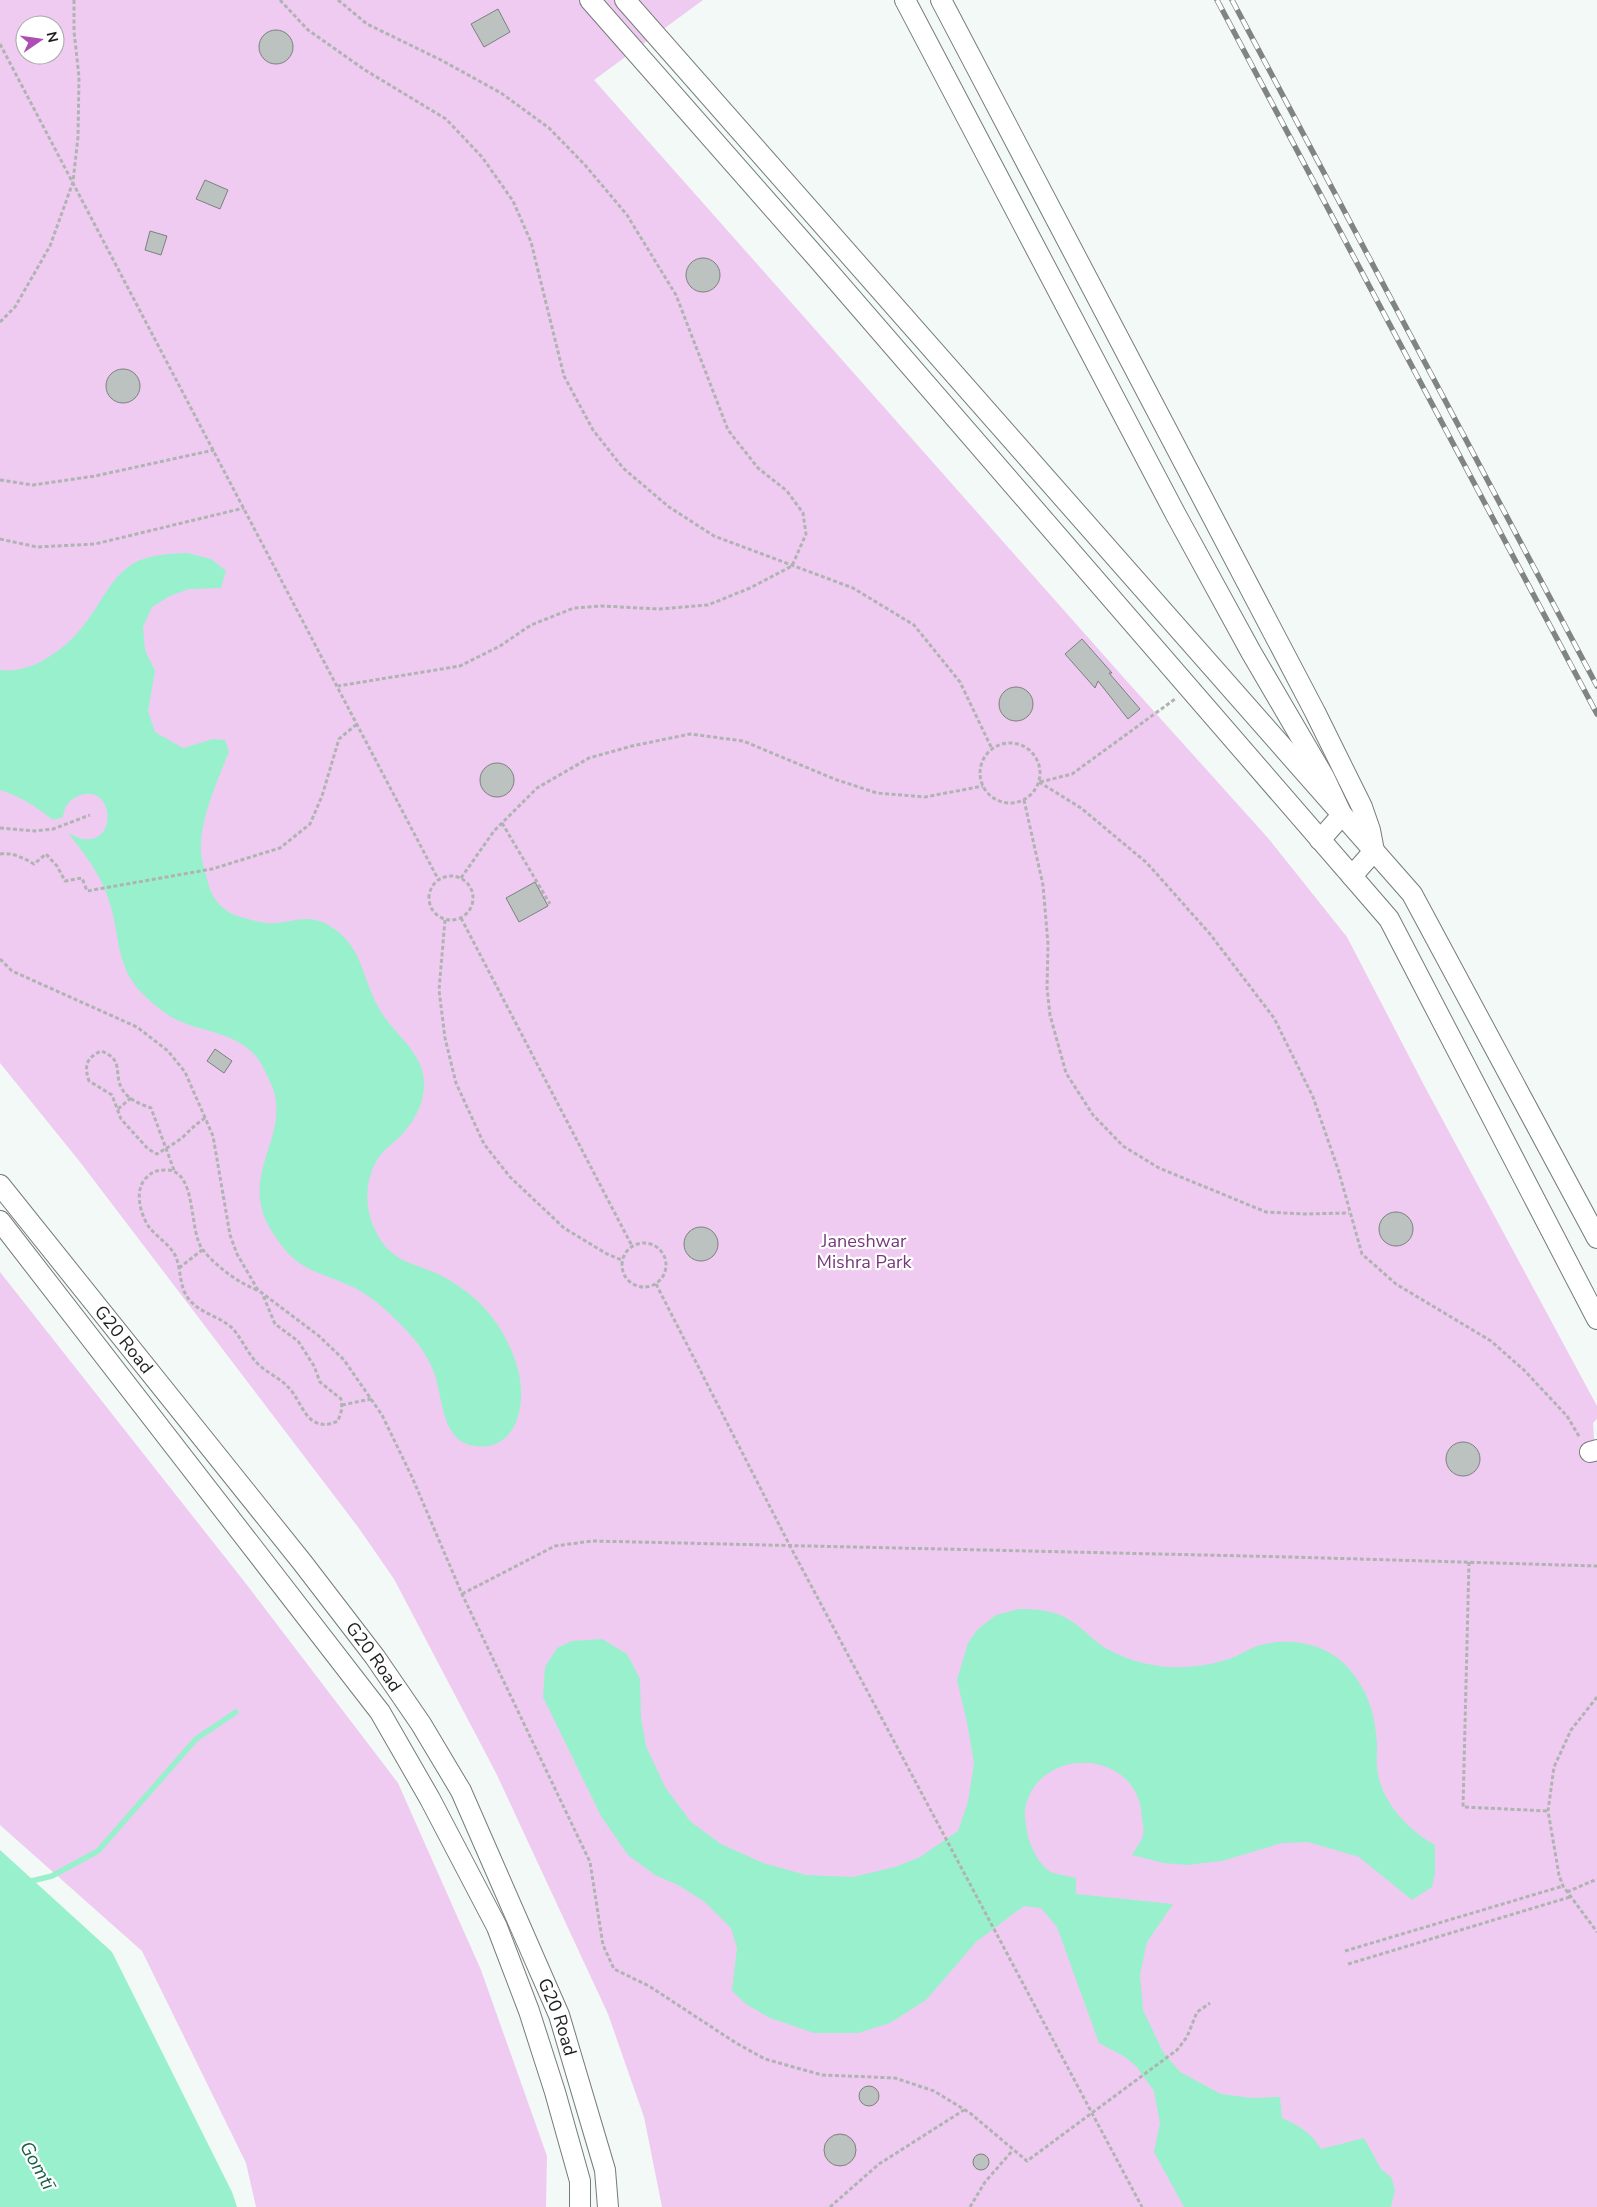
<svg xmlns="http://www.w3.org/2000/svg" width="1597" height="2207" viewBox="0 0 1597 2207" font-family="'Nunito Sans',sans-serif">
	<rect width="100%" height="100%" fill="#f2f9f6"/>
	<path fill="#f0cbf1" fill-rule="evenodd" d="M0 0H703L594 80 1124 678 1268 838 1347 937 1426 1089 1597 1406V1419L1593 1423 1594 1439 1597 1446V2207H662L644 2117 608 2014 496 1773 394 1579 358 1527 80 1162 0 1063ZM25 25H55V55H25Z
		M0 1272 247 1585 398 1783 481 1970 547 2156 546 2207H256L246 2163 142 1951 0 1825Z"/>
	<path fill="#98f0cd" d="M187 553 211 559 226 571 221 588 189 589 170 596 152 607 143 627 145 650 155 671 148 711 155 732 183 748 213 739 225 740 229 752C217 781 199 822 201 853 202 862 205 871 207 879 212 902 225 914 248 919 256 921 265 924 274 923 298 922 310 912 333 928 364 949 362 980 380 1010 392 1031 413 1045 421 1067 429 1091 420 1114 404 1132 397 1141 386 1147 379 1157 364 1179 364 1208 376 1232 392 1263 412 1262 440 1275 479 1295 504 1324 517 1366 526 1394 522 1440 488 1446 478 1448 463 1445 456 1437 441 1421 441 1389 433 1370 429 1360 422 1349 415 1340 398 1321 378 1300 355 1288 315 1269 297 1273 271 1230 237 1175 292 1136 272 1086 267 1076 262 1063 255 1055 234 1032 201 1032 175 1019 162 1012 144 997 135 985 116 960 119 929 109 901 101 875 85 854 68 833 73 835 78 838 83 839 120 844 113 781 78 796 69 800 64 807 63 817L53 820C37 807 20 796 0 790V670C17 672 33 667 47 658 62 649 73 639 84 625 100 605 110 579 131 565 148 554 168 554 187 553Z
		M1019 1609C1035 1609 1052 1610 1066 1618 1082 1626 1093 1642 1109 1650 1128 1660 1149 1666 1170 1667 1188 1668 1209 1665 1226 1660 1237 1657 1247 1650 1257 1646 1290 1636 1328 1643 1350 1670 1369 1693 1375 1715 1377 1743 1377 1753 1376 1764 1378 1774 1383 1803 1409 1831 1435 1845V1873L1432 1887 1412 1900 1359 1857 1308 1842 1282 1843 1222 1861 1187 1865 1163 1863 1132 1855C1135 1849 1142 1841 1143 1835 1144 1830 1143 1824 1142 1820 1141 1746 1035 1745 1025 1810 1024 1817 1027 1829 1028 1836 1031 1849 1041 1868 1053 1873 1060 1875 1069 1876 1076 1878V1894L1173 1904 1147 1942 1140 1975 1143 2010 1163 2052 1180 2072 1221 2094 1252 2098 1280 2097 1282 2118C1300 2126 1311 2133 1321 2149L1364 2138 1381 2169 1391 2177 1395 2190 1391 2207H1184L1154 2152 1160 2123 1154 2091 1136 2066 1125 2057 1099 2043 1057 1927 1041 1908 1024 1906 1013 1914 976 1942 926 2000 890 2023 858 2033H814L770 2018 746 2004 732 1991 737 1948 731 1928 705 1902 678 1885 655 1875 628 1855 601 1816 543 1697 545 1667 557 1648 572 1641 602 1639 627 1654 640 1679 641 1718 646 1746 665 1787 691 1822 721 1844 763 1863 806 1875 853 1877 895 1867 920 1857 958 1831 968 1802 974 1763 967 1722 957 1680 968 1643 978 1629 996 1615Z
		M0 1850 112 1952 232 2192 237 2207H0Z"/>
	<g fill="none" stroke-linecap="round" stroke-linejoin="round">
		<path stroke="#98f0cd" stroke-width="5.5" d="M27 1882 52 1876 98 1851 196 1739 236 1712"/>
	</g>
	<path fill="#bbc2bf" stroke="#7b817e" d="M498 9 510 32 484 47 471 24Z
		M259 47a17 17 0 1 1 34 0a17 17 0 1 1-34 0Z
		M205 180 228 190 220 209 196 199Z
		M150 231 167 236 161 255 145 250Z
		M686 275a17 17 0 1 1 34 0a17 17 0 1 1-34 0Z
		M106 386a17 17 0 1 1 34 0a17 17 0 1 1-34 0Z
		M1082 639 1112 673H1109L1140 709 1128 719 1098 681 1095 688 1065 654Z
		M999 704a17 17 0 1 1 34 0a17 17 0 1 1-34 0Z
		M480 780a17 17 0 1 1 34 0a17 17 0 1 1-34 0Z
		M535 882 548 906 519 922 506 898Z
		M215 1049 232 1061 224 1073 207 1061Z
		M1379 1229a17 17 0 1 1 34 0a17 17 0 1 1-34 0Z
		M684 1244a17 17 0 1 1 34 0a17 17 0 1 1-34 0Z
		M1446 1459a17 17 0 1 1 34 0a17 17 0 1 1-34 0Z
		M859 2096a10 10 0 1 1 20 0a10 10 0 1 1-20 0Z
		M824 2150a16 16 0 1 1 32 0a16 16 0 1 1-32 0Z
		M973 2162a8 8 0 1 1 16 0a8 8 0 1 1-16 0Z"/>
	<g fill="none" stroke-linecap="round" stroke-linejoin="round">
		<defs>
			<g id="minor">
				<path d="M590 0 816 257 1389 919 1597 1319"/>
				<path d="M625 0 1412 894 1597 1238"/>
				<path d="M905 0 1176 515 1251 652 1324 777 1342 815 1320 840"/>
				<path d="M941 0 1315 712 1362 807 1370 830 1374 851 1352 876"/>
				<path id="s1" d="M0 1185 302 1562 375 1657 421 1724 461 1791 559 2015 605 2170 608 2207"/>
				<path d="M0 1221 380 1712 430 1799 497 1927 529 2011 555 2092 580 2181V2207"/>
				<path d="M1590 1452 1597 1450"/>
			</g>
		</defs>
		<use href="#minor" stroke="#757c79" stroke-width="22"/>
		<path stroke="#afb4b2" stroke-width="3" stroke-dasharray="4 2.5" stroke-linecap="butt" d="M280 0 308 30 365 70 446 119 482 157 513 201 531 242 564 376 593 430 623 468 669 507 714 536 853 588 914 625 960 682 992 749
			M338 0 367 24 441 60 501 93 549 128 585 165 627 215 676 295 728 430 758 468 787 491 803 513 806 534 792 566 750 588 708 605 659 609 602 606 574 608 531 625 500 646 460 666 338 686
			M0 44 438 879
			M0 322 15 307 50 246 73 182 78 137 79 77 74 31V0
			M0 480 33 485 95 476 214 450
			M0 539 37 547 95 544 244 508
			M980 773a30 30 0 1 1 60 0a30 30 0 1 1-60 0Z
			M1039 782 1081 808 1147 863 1210 934 1274 1018 1313 1097 1338 1169 1362 1254 1396 1284 1491 1341 1525 1371 1567 1416 1580 1438
			M1040 782 1072 774 1175 699
			M1024 800 1043 885 1048 944 1047 988 1050 1015 1066 1073 1093 1115 1123 1146 1159 1168 1266 1212 1304 1214 1349 1213
			M502 823 550 904
			M0 828 35 831 53 829 90 815
			M0 854C13 852 23 858 34 864L46 854 57 866 65 881 82 878 87 891 212 869 280 848 310 824 322 796 339 739 358 723
			M429 898a22 22 0 1 1 44 0a22 22 0 1 1-44 0Z
			M461 878 494 831 537 788 589 758 632 746 690 734 743 741 837 780 877 793 925 797 983 786
			M461 918 632 1246
			M445 920 439 990 445 1038 456 1083 484 1144 510 1177 564 1228 607 1254 622 1260
			M0 959 12 971 137 1027 168 1051 185 1072 213 1136 230 1235 237 1254 258 1290 319 1336 344 1360 382 1415 412 1477 462 1594 590 1862 603 1945 614 1969 649 1986 736 2043 765 2059 822 2075 895 2078 934 2091 970 2113 1027 2161 1177 2050 1187 2037 1197 2012 1210 2003
			M118 1109 131 1098
			M174 1170 151 1108C141 1104 128 1100 122 1089 113 1073 125 1060 101 1051 86 1058 84 1066 89 1081L112 1095 121 1119 148 1149 157 1154C166 1148 176 1143 184 1136 191 1129 196 1124 205 1118
			M622 1265a22 22 0 1 1 44 0a22 22 0 1 1-44 0Z
			M179 1268 202 1250
			M656 1284 790 1546 1142 2207
			M257 1290C237 1282 217 1267 203 1250 188 1232 198 1170 166 1170 157 1170 153 1171 146 1178 134 1190 140 1214 149 1227 157 1237 169 1244 175 1255 181 1267 179 1283 186 1295 197 1314 222 1316 234 1330 243 1341 248 1354 258 1364 267 1373 280 1378 288 1387 298 1397 302 1413 313 1421 322 1426 329 1425 338 1421L342 1409 341 1399 320 1382 314 1366 298 1341 275 1324 262 1293
			M342 1405 371 1399
			M1469 1562 1463 1807 1548 1811
			M462 1594 555 1546 592 1541 1290 1557 1597 1566
			M1597 1697 1571 1730 1554 1767 1548 1811 1559 1875 1563 1886 1597 1932
			M1567 1892 1597 1879
			M1345 1951 1563 1886
			M1348 1964 1570 1897
			M830 2207 879 2164 964 2110
			M970 2207 985 2182 1013 2150"/>
		<use href="#minor" stroke="#fff" stroke-width="20"/>
		<defs>
			<path id="rail" d="M1217 0 1597 714
				M1232 0 1597 686"/>
		</defs>
		<use href="#rail" stroke="#808583" stroke-width="5.5"/>
		<use href="#rail" stroke="#fff" stroke-width="4" stroke-dasharray="11" stroke-linecap="butt"/>
	</g>
	<g text-anchor="middle" stroke-width="4.5" stroke-linejoin="round" paint-order="stroke">
		<g font-size="18" fill="#77377b" stroke="#fff">
			<text x="864" y="1247">Janeshwar<tspan x="864" dy="21">Mishra Park</tspan></text>
		</g>
		<g font-size="18" fill="#1e201f" stroke="#fff">
			<text dy="6" stroke="none"><textPath href="#s1" startOffset="198">G20 Road</textPath></text>
			<text dy="6" stroke="none"><textPath href="#s1" startOffset="602">G20 Road</textPath></text>
			<text dy="6" stroke="none"><textPath href="#s1" startOffset="1008">G20 Road</textPath></text>
		</g>
		<g font-size="19" font-style="italic" fill="#1d614a" stroke="#fff">
			<text transform="translate(38 2165) rotate(61)" y="7">Gomtī</text>
		</g>
	</g>
	<g transform="translate(40 40) rotate(77)"><circle r="24" fill="#ffffff" stroke="#a5a6a5"/>
	<path d="M0-4L9 19L0 12L-9 19Z" fill="#ae4db4"/>
	<text y="-8" font-size="14" font-weight="bold" text-anchor="middle" fill="#1e201f">N</text>
	</g>
</svg>
